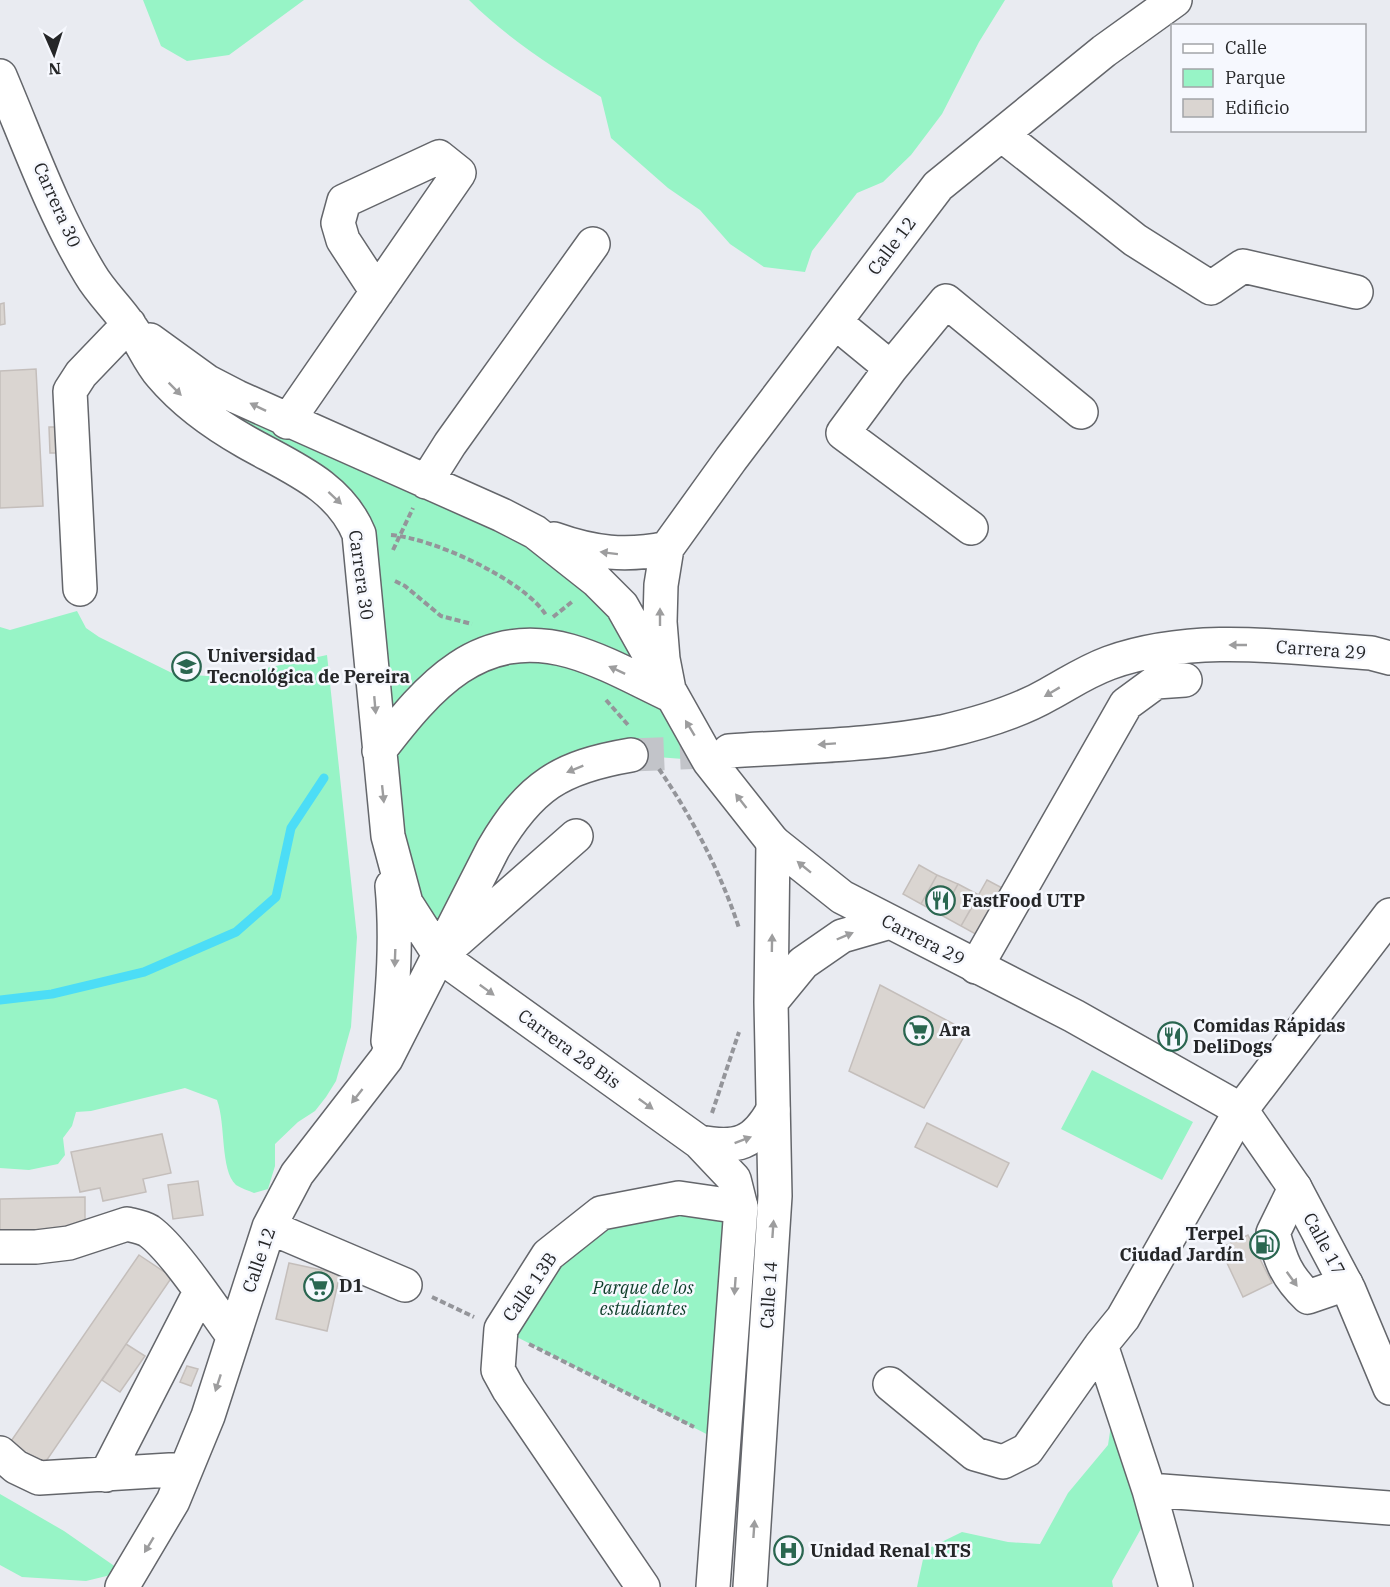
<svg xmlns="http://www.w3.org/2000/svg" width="1390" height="1587" viewBox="0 0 1390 1587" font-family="'IBM Plex Serif',serif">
	<rect width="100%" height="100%" fill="#e9ebf1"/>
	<path fill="#97f4c6" d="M143 0H304L229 55 187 61 161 46Z
		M469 0H1005L979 42 942 114 911 155 883 182 857 193 812 251 805 272 764 267 730 244 700 210 668 188 611 138 601 97C554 68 509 40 469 0Z
		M175 360 597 581 709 761 631 755 536 791 440 956 406 903 359 534 244 441Z
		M77 611 86 628 99 637 174 674 225 677 327 655 357 937 351 1027 336 1081 326 1097 315 1111 298 1122 275 1144V1166L268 1189 254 1193C249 1191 241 1188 236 1185 220 1170 226 1124 217 1100L185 1088 91 1111 76 1112 72 1126 63 1138 65 1155 58 1164 29 1170 0 1168V627L10 630Z
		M1092 1070 1193 1122 1162 1180 1061 1129Z
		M741 1207 724 1443 501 1329 601 1213Z
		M1118 1378 1148 1516 1112 1581 1113 1587H917L925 1550 962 1532 1008 1542 1040 1544 1068 1493 1108 1445Z
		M0 1494 64 1531 123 1572 86 1581 22 1577 0 1565Z"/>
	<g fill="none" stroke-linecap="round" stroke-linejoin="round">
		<path stroke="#4cddf6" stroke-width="9" d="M0 1000 52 994 144 972 236 932 276 897 291 828 324 778"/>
	</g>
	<path fill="#dad5d1" stroke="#c4bebb" stroke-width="1.5" d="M4 303 5 324 0 325V304Z
		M36 369 43 506 0 508V371Z
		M49 427H59L60 453H50Z
		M919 865 937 875 921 904 903 894Z
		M937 875 958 884 941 915 921 904Z
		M987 880 1008 891 981 937 961 926Z
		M958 884 979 895 961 926 941 915Z
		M880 985 967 1031 924 1108 849 1071Z
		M927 1123 1009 1163 997 1187 915 1147Z
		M162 1134 171 1173 143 1179 146 1192 103 1201 100 1188 80 1192 71 1152Z
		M198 1181 203 1215 173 1219 168 1185Z
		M85 1197V1223L0 1243V1199Z
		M1248 1235 1272 1283 1243 1297 1220 1248Z
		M139 1255 172 1277 40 1470 7 1447Z
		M289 1263 340 1274 327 1331 276 1319Z
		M126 1344 145 1356 120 1392 102 1380Z
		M187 1366 198 1369 191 1386 180 1382Z"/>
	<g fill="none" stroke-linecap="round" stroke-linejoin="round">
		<path stroke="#c2c4c9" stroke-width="33" stroke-dasharray="33 16" stroke-linecap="butt" d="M631 755 729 751"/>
		<defs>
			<path id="minor" d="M0 76C28 142 53 213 90 274 101 293 117 307 129 325 141 340 148 360 161 375 183 401 216 425 246 442 290 467 339 485 359 534L388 836 406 903 440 956 699 1142 734 1179 741 1207 679 1198 601 1213 548 1255 501 1329 498 1370 509 1390 643 1587
				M1002 135 1135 240 1211 288 1243 266 1356 292
				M835 322 891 368 946 301 1081 412
				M150 340 208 382 237 397 502 515 535 532 597 581 622 606 709 761 773 842
				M891 368 843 433 971 528
				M287 422 459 173 439 157 344 201 338 223 343 240 377 292
				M426 482 450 444 593 244
				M554 539C593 553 626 557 667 548
				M80 589 70 391 81 374 129 324
				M670 695 663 659 660 622 661 585 667 548 731 459 938 186 1104 51 1175 0
				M379 751C428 687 479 626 570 651 605 661 638 680 670 695
				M729 751C799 746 873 746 942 732 977 724 1018 712 1049 694 1071 682 1085 672 1109 663 1193 633 1285 647 1371 653L1390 658
				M452 945 576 836
				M976 967 1126 704 1156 682 1185 680
				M388 1041C393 989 397 938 392 886
				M699 1142C737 1149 754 1144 773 1110
				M1295 1188 1273 1233C1281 1261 1286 1276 1308 1297L1346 1284
				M269 1227 405 1285
				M0 1247H36L69 1243 127 1224C135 1226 142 1227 149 1231 174 1249 213 1309 233 1336
				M890 1384 975 1454 1003 1462 1027 1450 1101 1345
				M0 1453 16 1467 39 1478 186 1469
				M106 1475 200 1292
				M1149 1490 1390 1508
				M122 1587 173 1501 208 1416 269 1227 297 1174 386 1059 493 849C530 786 560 767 631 755
				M1176 1587 1149 1490 1101 1345 1123 1318 1241 1110 1390 915"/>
			<path id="major" d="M773 842 842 897 1074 1016 1241 1110 1295 1188 1349 1290 1390 1388
				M771 1002 803 963 842 936 887 923
				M713 1587 741 1207
				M750 1587 775 1196 771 1002 773 842"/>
		</defs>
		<use href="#minor" stroke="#64666b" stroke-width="36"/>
		<use href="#major" stroke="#64666b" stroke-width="36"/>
		<path stroke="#94959a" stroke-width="4" stroke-dasharray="6 3" stroke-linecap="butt" d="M391 535C432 538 523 579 546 615
			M393 550 413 508
			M395 581 405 586 441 616 472 624
			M553 617 573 601
			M606 700 629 726
			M659 769C692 817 721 873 739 928
			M712 1113 739 1032
			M432 1297 474 1317
			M529 1344 694 1427"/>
		<use href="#minor" stroke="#fff" stroke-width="33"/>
		<use href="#major" stroke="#fff" stroke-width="33"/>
	</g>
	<defs><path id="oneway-solid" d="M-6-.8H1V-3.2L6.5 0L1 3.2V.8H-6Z" transform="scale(1.5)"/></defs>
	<g fill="#9d9d9e">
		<use href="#oneway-solid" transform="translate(175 389) rotate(45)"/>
		<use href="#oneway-solid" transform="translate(258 407) rotate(-154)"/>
		<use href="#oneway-solid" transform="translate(335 498) rotate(43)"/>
		<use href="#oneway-solid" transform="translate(609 553) rotate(-173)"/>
		<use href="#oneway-solid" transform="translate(660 617) rotate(-90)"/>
		<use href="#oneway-solid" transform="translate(1238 645) rotate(-180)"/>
		<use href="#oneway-solid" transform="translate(617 670) rotate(-155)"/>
		<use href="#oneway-solid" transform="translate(1052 692) rotate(149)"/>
		<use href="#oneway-solid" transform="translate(375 705) rotate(85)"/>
		<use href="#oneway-solid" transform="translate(690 728) rotate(-121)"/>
		<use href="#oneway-solid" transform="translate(827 744) rotate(176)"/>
		<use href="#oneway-solid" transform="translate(575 769) rotate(158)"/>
		<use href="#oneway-solid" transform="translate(383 794) rotate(84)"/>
		<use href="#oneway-solid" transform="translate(741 801) rotate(-128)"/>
		<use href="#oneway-solid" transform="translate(804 867) rotate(-141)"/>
		<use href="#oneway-solid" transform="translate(845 936) rotate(-23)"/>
		<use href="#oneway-solid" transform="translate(772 943) rotate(-89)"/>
		<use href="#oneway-solid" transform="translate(395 958) rotate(92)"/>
		<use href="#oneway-solid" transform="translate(487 990) rotate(36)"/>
		<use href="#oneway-solid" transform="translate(357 1096) rotate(128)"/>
		<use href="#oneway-solid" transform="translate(646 1104) rotate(36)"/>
		<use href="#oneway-solid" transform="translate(743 1140) rotate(-21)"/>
		<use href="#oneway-solid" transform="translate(773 1229) rotate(-86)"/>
		<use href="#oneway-solid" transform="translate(1292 1279) rotate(54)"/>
		<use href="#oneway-solid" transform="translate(735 1286) rotate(94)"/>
		<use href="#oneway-solid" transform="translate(218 1383) rotate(108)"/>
		<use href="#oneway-solid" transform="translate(754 1529) rotate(-86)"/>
		<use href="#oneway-solid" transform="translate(149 1545) rotate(121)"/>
	</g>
	<defs>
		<symbol id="university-ring" viewBox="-11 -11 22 22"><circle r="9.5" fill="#f6f8fe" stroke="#2a6650" stroke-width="1.5"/><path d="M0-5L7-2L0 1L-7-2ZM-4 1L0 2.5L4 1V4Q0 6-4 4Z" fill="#2a6650"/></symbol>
		<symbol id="restaurant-ring" viewBox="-11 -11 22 22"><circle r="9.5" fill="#f6f8fe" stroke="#2a6650" stroke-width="1.5"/><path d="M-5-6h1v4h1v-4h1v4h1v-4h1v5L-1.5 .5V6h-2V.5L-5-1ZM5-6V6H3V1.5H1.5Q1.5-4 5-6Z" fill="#2a6650"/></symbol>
		<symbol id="supermarket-ring" viewBox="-11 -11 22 22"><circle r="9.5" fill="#f6f8fe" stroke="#2a6650" stroke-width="1.5"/><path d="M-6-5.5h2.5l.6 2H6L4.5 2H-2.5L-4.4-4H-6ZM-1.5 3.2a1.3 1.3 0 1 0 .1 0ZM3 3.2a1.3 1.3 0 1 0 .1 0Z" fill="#2a6650"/></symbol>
		<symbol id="fuel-ring" viewBox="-11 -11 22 22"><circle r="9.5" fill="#f6f8fe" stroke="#2a6650" stroke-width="1.5"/><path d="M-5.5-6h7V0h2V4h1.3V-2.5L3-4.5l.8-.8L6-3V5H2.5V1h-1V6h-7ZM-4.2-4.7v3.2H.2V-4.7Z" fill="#2a6650"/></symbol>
		<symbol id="hospital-ring" viewBox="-11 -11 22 22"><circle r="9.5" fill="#f6f8fe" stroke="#2a6650" stroke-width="1.5"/><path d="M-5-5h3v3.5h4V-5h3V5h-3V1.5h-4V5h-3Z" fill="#2a6650"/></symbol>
	</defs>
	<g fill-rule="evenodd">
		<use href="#university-ring" x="170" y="650" width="33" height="33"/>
		<use href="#restaurant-ring" x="924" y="884" width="33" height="33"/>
		<use href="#supermarket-ring" x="902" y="1014" width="33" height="33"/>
		<use href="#restaurant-ring" x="1156" y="1020" width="33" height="33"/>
		<use href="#fuel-ring" x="1248" y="1228" width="33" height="33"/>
		<use href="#supermarket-ring" x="302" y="1270" width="33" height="33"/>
		<use href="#hospital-ring" x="772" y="1534" width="33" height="33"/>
	</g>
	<g text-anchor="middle" stroke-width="5" stroke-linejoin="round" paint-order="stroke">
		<g font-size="18" fill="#252628" stroke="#f6f8fe">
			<text transform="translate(57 205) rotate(66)" y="6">Carrera 30</text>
			<text transform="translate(892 246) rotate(-53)" y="6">Calle 12</text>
			<text transform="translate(361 575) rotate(82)" y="6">Carrera 30</text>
			<text transform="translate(1321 650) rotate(4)" y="6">Carrera 29</text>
			<text transform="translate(923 940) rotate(27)" y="6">Carrera 29</text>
			<text transform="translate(569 1049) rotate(36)" y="6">Carrera 28 Bis</text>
			<text transform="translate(1324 1244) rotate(62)" y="6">Calle 17</text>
			<text transform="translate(259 1260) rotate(-71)" y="6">Calle 12</text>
			<text transform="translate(530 1287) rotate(-55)" y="6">Calle 13B</text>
			<text transform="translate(769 1295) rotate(-86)" y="6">Calle 14</text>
		</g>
		<g font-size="18" font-weight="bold" fill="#252628" stroke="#f6f8fe" text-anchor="start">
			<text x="207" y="662">Universidad<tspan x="207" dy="21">Tecnológica de Pereira</tspan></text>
			<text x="962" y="907">FastFood UTP</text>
			<text x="1193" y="1032">Comidas Rápidas<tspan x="1193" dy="21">DeliDogs</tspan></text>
			<text x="939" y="1036">Ara</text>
			<text x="1244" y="1240" text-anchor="end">Terpel<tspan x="1244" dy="21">Ciudad Jardín</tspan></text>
			<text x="339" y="1292">D1</text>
			<text x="810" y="1557">Unidad Renal RTS</text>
		</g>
		<g font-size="18" font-style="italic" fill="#0d3d29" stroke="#f6f8fe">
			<text x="643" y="1294">Parque de los<tspan x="643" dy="21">estudiantes</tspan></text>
		</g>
	</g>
	<rect x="1171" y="24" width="195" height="108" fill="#f6f8fe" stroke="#a2a4a8" stroke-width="1.5"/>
	<rect x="1183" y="44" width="30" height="9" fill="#ffffff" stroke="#a2a4a8" stroke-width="1.5"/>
	<text x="1225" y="54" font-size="18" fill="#252628">Calle</text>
	<rect x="1183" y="69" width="30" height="18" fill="#97f4c6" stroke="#a2a4a8" stroke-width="1.5"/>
	<text x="1225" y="84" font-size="18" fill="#252628">Parque</text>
	<rect x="1183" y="99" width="30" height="18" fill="#dad5d1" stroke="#a2a4a8" stroke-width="1.5"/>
	<text x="1225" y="114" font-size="18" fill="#252628">Edificio</text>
	<g transform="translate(54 54) rotate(177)" stroke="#f6f8fe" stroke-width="4.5" paint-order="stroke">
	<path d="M0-4.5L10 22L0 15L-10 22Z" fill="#252628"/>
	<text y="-9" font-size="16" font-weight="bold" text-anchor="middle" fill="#252628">N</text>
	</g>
</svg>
